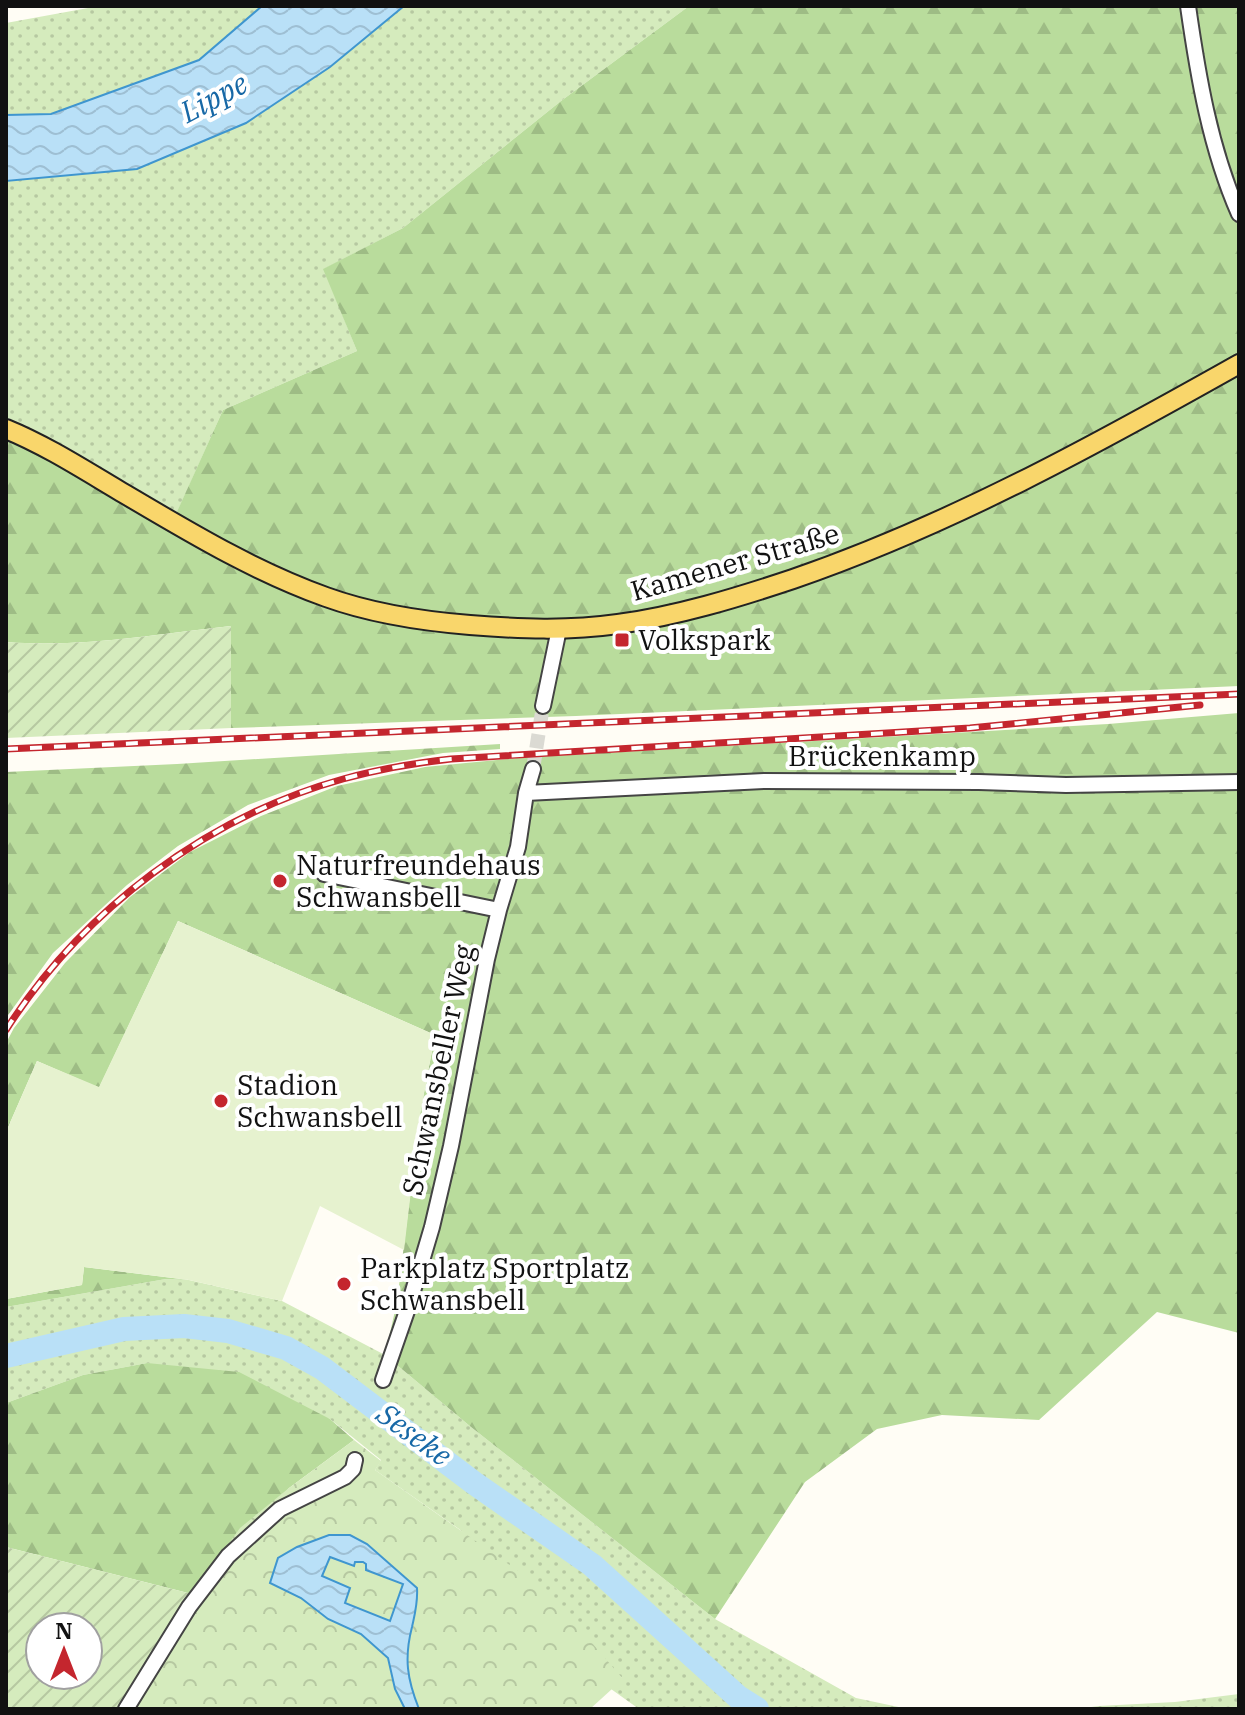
<svg xmlns="http://www.w3.org/2000/svg" width="1245" height="1715" viewBox="0 0 1245 1715" font-family="'IBM Plex Serif',serif">
	<defs>
		<pattern id="grass-dots" width="8" height="8" patternUnits="userSpaceOnUse" patternTransform="scale(2)"><rect width="8" height="8" fill="#d5ebbd"/><path d="M2 2h.1M6 6h.1" fill="none" stroke="#b6c8a1" stroke-width="1.8" stroke-linecap="round"/></pattern>
		<pattern id="forest-firs" width="22" height="20" patternUnits="userSpaceOnUse" patternTransform="scale(2)"><rect width="22" height="20" fill="#b9dc9c"/><path d="M5 1l3.5 6h-7zM16 11l3.5 6h-7z" fill="#9ebc85"/></pattern>
		<pattern id="park-crowns" width="20" height="18" patternUnits="userSpaceOnUse" patternTransform="scale(2)"><rect width="20" height="18" fill="#d5ebbd"/><path d="M2 6a3 3 0 1 1 6 0M12 15a3 3 0 1 1 6 0" fill="none" stroke="#b6c8a1"/></pattern>
		<pattern id="garden-furrows" width="10" height="10" patternUnits="userSpaceOnUse" patternTransform="scale(2)"><rect width="10" height="10" fill="#d5ebbd"/><path d="M-1 1l2-2M0 10L10 0M9 11l2-2" fill="none" stroke="#b6c8a1"/></pattern>
		<pattern id="water-waves" width="16" height="10" patternUnits="userSpaceOnUse" patternTransform="scale(2)"><rect width="16" height="10" fill="#b9e0f7"/><path d="M0 5q4-4 8 0t8 0" fill="none" stroke="#9ebfd3"/></pattern>
	</defs>
	<rect width="100%" height="100%" fill="#fffdf5"/>
	<path fill="url(#grass-dots)" d="M99 6H262L199 60 51 114 6 115V23Z
		M404 6H689L561 101 403 228 324 269 357 351 223 410 171 526 6 437V181L137 169 246 123 330 67Z
		M166 1279 189 1280 282 1301 385 1355 471 1427 715 1619 856 1698 908 1709H639L611 1689 622 1678 459 1529 375 1470 381 1460 330 1419 147 1363 83 1375 6 1403V1307Z
		M1239 1694V1709H1075L1099 1706 1175 1702Z"/>
	<path fill="url(#forest-firs)" d="M689 6H1239V686L576 716 231 728V626C157 634 81 648 6 642V437L42 453 171 525 223 410 357 351 323 269 403 228 561 101Z
		M1239 713V1333L1157 1312 1039 1420 942 1415 877 1429 805 1482 715 1619 471 1427 385 1355 397 1302 420 1114 435 1035 178 921 99 1088 37 1061 6 1132V1043L14 1028 65 963 130 897 190 852 261 816 337 786 425 767 517 758 1108 724Z
		M500 744V749L443 753 329 775 248 805 178 846 127 885 53 953 6 1018V772L177 764Z
		M84 1267 189 1280 166 1279 6 1307V1299L82 1285Z
		M147 1363 239 1372 330 1419 354 1440 289 1488 192 1594 6 1547V1403L83 1375Z"/>
	<path fill="url(#park-crowns)" d="M354 1440 381 1461 375 1470 548 1592 623 1679 590 1709H117L192 1594 240 1528 289 1488Z"/>
	<path fill="url(#garden-furrows)" fill-rule="evenodd" d="M231 626V728L6 738V642C81 648 157 634 231 626Z
		M6 1547 192 1594 117 1709H6ZM40 1627H88V1675H40Z"/>
	<path fill="#e6f2cf" d="M178 921 435 1035 420 1114 404 1250 320 1206 282 1301 189 1280 84 1267 82 1285 6 1299V1132L37 1061 99 1087Z"/>
	<path fill="url(#water-waves)" stroke="#3f96cf" stroke-width="2" fill-rule="evenodd" d="M262 6H404L330 67 246 123 137 169 6 181V115L51 114 199 60Z
		M329 1535H350L367 1544 417 1588C418 1603 415 1613 412 1627 404 1658 407 1679 419 1709H405L395 1689 388 1658 361 1634 328 1619 301 1598 270 1583 278 1558 297 1547ZM330 1557 354 1566 355 1562H363L366 1564V1570L403 1584 390 1621 345 1603 350 1588 322 1576Z"/>
	<g fill="none" stroke-linecap="round" stroke-linejoin="round">
		<path stroke="#b9e0f7" stroke-width="24" d="M6 1356 124 1329 184 1326 228 1331 286 1348 322 1368 474 1483 592 1565 738 1697 757 1709"/>
		<path stroke="#dbdad3" stroke-width="14" stroke-dasharray="14 7" stroke-linecap="butt" d="M533 769 543 706"/>
		<defs>
			<path id="minor" d="M1188 6C1198 76 1210 148 1239 214
				M543 706 559 629
				M526 793 764 781 979 782 1066 785 1239 782
				M324 874 499 910
				M383 1380 408 1308 432 1227 451 1146 487 959 499 910 518 847 526 793 533 769
				M126 1709 189 1607 228 1556 280 1509 345 1477 353 1469 355 1460"/>
			<path id="major" d="M6 429C45 445 81 468 118 490 186 530 251 570 326 597 373 614 420 621 470 625 520 629 568 631 618 624 677 616 736 598 793 579 950 525 1095 445 1239 364"/>
		</defs>
		<use href="#minor" stroke="#444" stroke-width="18"/>
		<use href="#major" stroke="#222" stroke-width="22"/>
		<use href="#minor" stroke="#fff" stroke-width="14"/>
		<use href="#major" stroke="#f9d66b" stroke-width="18"/>
		<defs>
			<path id="rail" d="M6 749 1239 694
				M6 1030C82 911 206 817 343 779 379 769 415 763 451 759L970 728 1200 705"/>
		</defs>
		<use href="#rail" stroke="#c4262e" stroke-width="7"/>
		<use href="#rail" stroke="#fff" stroke-width="4" stroke-dasharray="12" stroke-linecap="butt"/>
	</g>
	<g fill="#c4262e" stroke="#fff" stroke-width="3">
		<rect x="614" y="632" width="16" height="16" rx="4"/>
		<circle cx="280" cy="881" r="8"/>
		<circle cx="221" cy="1101" r="8"/>
		<circle cx="344" cy="1284" r="8"/>
	</g>
	<g text-anchor="middle" stroke-width="8" stroke-linejoin="round" paint-order="stroke">
		<g font-size="28" fill="#111" stroke="#fff">
			<text transform="translate(735 562) rotate(-16)" y="10">Kamener Straße</text>
			<text x="882" y="766">Brückenkamp</text>
			<text transform="translate(438 1070) rotate(-78)" y="10">Schwansbeller Weg</text>
		</g>
		<g font-size="28" fill="#111" stroke="#fff" text-anchor="start">
			<text x="638" y="650">Volkspark</text>
			<text x="296" y="875">Naturfreundehaus<tspan x="296" dy="32">Schwansbell</tspan></text>
			<text x="237" y="1095">Stadion<tspan x="237" dy="32">Schwansbell</tspan></text>
			<text x="360" y="1278">Parkplatz Sportplatz<tspan x="360" dy="32">Schwansbell</tspan></text>
		</g>
		<g font-size="30" font-style="italic" fill="#1768a6" stroke="#fff">
			<text transform="translate(214 98) rotate(-28)" y="10">Lippe</text>
			<text transform="translate(414 1435) rotate(36)" y="10">Seseke</text>
		</g>
	</g>
	<rect width="1245" height="1715" fill="none" stroke="#111111" stroke-width="16"/>
	<g transform="translate(64 1651)"><circle r="38" fill="#ffffff" stroke="#a0a0a0" stroke-width="2"/>
	<path d="M0-6L14 30L0 20L-14 30Z" fill="#c4262e"/>
	<text y="-12" font-size="22" font-weight="bold" text-anchor="middle" fill="#111111">N</text>
	</g>
</svg>
